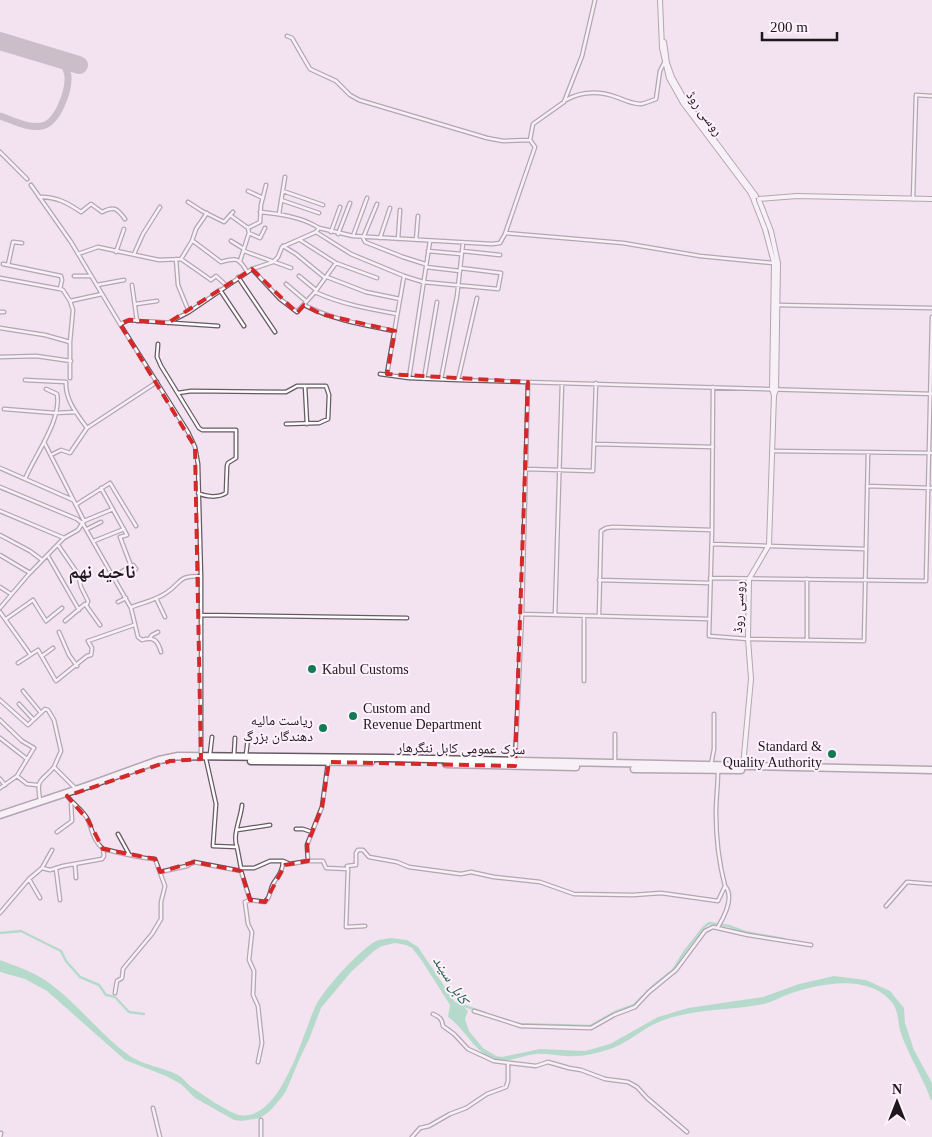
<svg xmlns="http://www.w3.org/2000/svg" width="932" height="1137" viewBox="0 0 932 1137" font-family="'Times New Roman','Noto Naskh Arabic',serif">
	<rect width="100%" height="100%" fill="#f3e3f0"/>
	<path fill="#6ccfa1" d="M391 938 407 940 418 947 455 1002 464 1004 463 1006 468 1011 465 1019 469 1031 483 1048 496 1056 502 1057 540 1049 585 1051 610 1044 658 1017 688 1008 763 997 799 984 834 976 866 980 890 991 904 1008 905 1023 914 1050 932 1083V1100L930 1099C930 1092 911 1059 907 1048 904 1042 902 1037 900 1030 897 1018 899 1009 889 999 864 974 818 984 789 994 780 997 773 1002 764 1004 731 1011 696 1008 664 1020 643 1027 628 1044 607 1050 594 1054 580 1057 566 1056 556 1056 546 1053 536 1054 524 1055 511 1062 499 1060 475 1056 467 1030 448 1017L450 1005 422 961 412 948 406 945 395 943 382 946 374 951 351 972 321 1008 310 1037 300 1058 286 1091 282 1097 270 1111 260 1118 241 1121 234 1120 195 1098 181 1084 166 1076 125 1060 47 991 25 979 0 972V960C16 966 31 971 45 980 76 1001 99 1034 130 1056 143 1065 161 1067 176 1074 181 1076 186 1082 190 1086 198 1092 207 1097 215 1103 223 1107 231 1113 239 1115 281 1122 302 1036 315 1007 322 991 360 949 376 941 381 939 386 939 391 938Z"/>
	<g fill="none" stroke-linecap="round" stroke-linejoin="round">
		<path stroke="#6ccfa1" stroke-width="2.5" d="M0 933 21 931 61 951 66 961 80 977 99 985 106 995 115 997 129 1012 144 1014
			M462 1005 485 1013
			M519 1024 590 1026 615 1012 634 1005 653 986 673 970 685 951 703 928 709 923 729 926 745 932 784 939"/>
		<path stroke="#9c909a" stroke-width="7" d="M0 116C12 120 29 129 42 126 58 123 69 90 68 76 67 70 64 64 59 59"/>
		<path stroke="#9c909a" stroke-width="18" d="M0 41 79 65"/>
		<defs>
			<path id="street" d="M566 100C582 91 601 91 619 98 626 101 633 104 641 104 646 103 651 101 656 99L660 71 664 63
				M530 140 533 124 564 102 582 56 595 0
				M0 152 27 179
				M31 185 71 242 120 324 188 432 195 447 198 464 201 576V755
				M248 191 263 198
				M283 191 323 205
				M39 197C55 196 68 203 81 212L91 204 102 212C114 206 117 208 125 219
				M913 199 916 95 932 96
				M281 200 319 213
				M188 202 202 211 224 222 233 212
				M377 204 363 238 365 242 403 257 425 264
				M260 212C280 214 302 217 319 228
				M279 214 285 177
				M230 215 248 228
				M316 232 351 254 404 276 423 282 498 289 501 273 460 268
				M331 232 340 207
				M249 233 260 238 265 228
				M506 233 623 243 700 256 773 263
				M338 234 350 203
				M353 236 367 198
				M380 238 390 208
				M398 239 400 210
				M300 240 336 263 377 278
				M416 240 418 216
				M193 241 221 262C236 258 239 257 247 272
				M231 241 244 249
				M283 246 296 254 324 277
				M244 251 291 268
				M428 251 461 254
				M462 251 500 255
				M116 252 124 229
				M78 254 98 247 159 260 181 259 192 241 196 229 207 213
				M134 254 143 234 160 207
				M176 259 178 285 189 312
				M181 259 211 280 216 276 226 285
				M240 261 249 233 248 228 260 222 261 205 266 185
				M3 264 61 276 62 280 60 289
				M8 265 13 242 22 243
				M426 267 460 271
				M252 269 280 299 297 312 315 292 336 263
				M74 276H91
				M299 276 316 290
				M238 277 275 332
				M327 277 366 292 400 299
				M0 278 60 289 63 290 70 301 73 310 70 342V378
				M286 284 306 301
				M97 285 124 280
				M132 285 137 321
				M220 290 244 326
				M315 292C341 304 369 309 397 314
				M70 301 102 294
				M136 304 157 301
				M304 305C333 320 364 325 395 331
				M778 305 932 308
				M0 312H4
				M168 323 189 312 252 269 273 262 278 257 282 247 316 232 319 228 353 236 492 244 500 243 505 234 535 147 530 140 503 141 487 138 359 100 350 95 336 81 310 69 292 38 287 36
				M120 324 129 320 218 326
				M0 328 45 335 70 342
				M158 344 157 357 161 366 199 428 202 430H236V458L228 463 227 466 226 493C218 498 206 497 198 493
				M0 357 36 356 71 361
				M380 374 409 378 458 380 932 394
				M387 374 404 276
				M409 378 430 241
				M424 379 437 302
				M441 379 457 296 463 243
				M25 380 66 382C65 400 77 414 87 428
				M458 380 477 298
				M305 386 307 424
				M713 387 712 530 709 636 748 639 864 641 868 452
				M178 393 191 391 286 392 297 386H326L329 395 328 419 319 423 286 424
				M4 409 55 413 76 412
				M595 444 713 447
				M772 451 932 453
				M51 455 61 450 70 453 87 428 157 382
				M0 468 73 500
				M526 469 593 471 596 383
				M25 479C35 455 62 420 57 394L46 389
				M867 486 932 488
				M0 487 77 519 83 524 131 608 138 637 142 640C154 636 158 641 161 652
				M101 488 127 535 120 537 131 566 133 565 136 569
				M77 504 110 483 136 526
				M0 511 64 538
				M84 521 113 509
				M87 529 101 522
				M0 535 30 551 42 560
				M94 541 124 529
				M712 544 865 549
				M58 545 78 574 81 587 88 601 87 604
				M0 555 30 573
				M48 556 79 610
				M113 577 131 566
				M710 578 926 581 932 317
				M599 580 710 583
				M0 587 11 594
				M156 598 165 617
				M118 602 126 598
				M132 607C142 603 156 600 166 593 183 582 176 576 201 576
				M0 608 28 575 64 538 78 530 84 521 44 442
				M0 612 30 654
				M522 614 709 619
				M201 615 407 618
				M555 615 562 383
				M599 616 601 531 606 528 613 527 712 530
				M6 619 33 600 46 621 62 608
				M65 621 85 604 100 625
				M59 632 69 655 77 666
				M150 638 152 635 158 632
				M807 640V579
				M42 656 53 648
				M18 663 38 650 56 681 87 656 91 655 92 648 88 641 134 625
				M584 681V616
				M23 691 41 713
				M0 700 28 725 45 709 48 710 54 720 61 751 54 767 75 788
				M19 704 33 719
				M0 720 22 741 34 748 17 776 0 788
				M615 734V762
				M0 738 27 759
				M210 754 212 737
				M234 755 235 738
				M246 755 248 738
				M206 759 216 804 213 846 237 847 241 868
				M515 761 522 614 528 382
				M711 765 714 749V714
				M17 776 27 784 37 785
				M0 779 5 785
				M67 796C74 805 83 810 88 820 93 832 93 840 103 849 121 853 137 858 155 859L165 886 161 902V919L152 934 127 964 123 969 122 978 117 981 115 993
				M40 800C36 777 41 783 54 767
				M296 829H303L312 832
				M237 830 270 825
				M57 832 72 821 71 802
				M118 834 129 854
				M237 847C232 835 241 818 242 805
				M308 861 307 845 322 807 328 763
				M75 864 76 878
				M42 868 50 870 63 866 102 859 104 856 103 849
				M56 869 60 900
				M348 869 346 927 365 926
				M241 871 250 900 245 902 248 924 252 932 249 960 254 971 253 995 258 1006 262 1043 258 1062
				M160 872 187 866 194 862 241 871V868H254L270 861H283L290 864 308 861H323L326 868 348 869 347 866 356 865V853L358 850H363L369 857 397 862 409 867 461 874 471 872 494 877 540 882 574 894 633 895 661 893 718 901 725 886C719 863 716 838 716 813 716 799 718 785 718 771
				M29 879 40 898
				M250 900 265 902C272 895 269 891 273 884 278 876 283 871 283 861
				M886 906 907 882 932 884
				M0 913 29 879 42 868 52 850
				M718 927C724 917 735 897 725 886
				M474 1011 521 1026 591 1028 614 1015 635 1007 649 992 676 970 705 931 713 927 748 935 811 945
				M433 1014C440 1017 442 1019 443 1026L454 1034 468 1049 494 1061 536 1066 548 1062 569 1068 581 1070 605 1079 628 1082 637 1087 647 1098 687 1132
				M153 1108 160 1137
				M261 1120V1137
				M0 1137 1 1133
				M412 1137 420 1128 429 1126 450 1114 466 1108 487 1094 506 1087 508 1081V1064"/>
			<path id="secondary" d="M660 0 662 48 669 78 683 103 750 192 754 200
				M664 42 667 63 672 77 686 102 756 196
				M759 199 797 196 932 199
				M754 201 765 229 774 263 772 389 774 395
				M743 766 751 679 748 639 749 579 769 545 774 395 776 390 778 263 771 231 759 200"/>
			<path id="highway" d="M251 761 371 762
				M446 764 576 767
				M634 769 741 770
				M0 815 87 786 159 760 178 756 387 758 932 770"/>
		</defs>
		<use href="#street" stroke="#675a65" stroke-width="5"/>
		<use href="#secondary" stroke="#675a65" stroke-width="6"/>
		<use href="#highway" stroke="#675a65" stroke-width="9"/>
		<use href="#street" stroke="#fff" stroke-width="2.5"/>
		<use href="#secondary" stroke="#fff" stroke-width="4"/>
		<use href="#highway" stroke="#fff" stroke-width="6"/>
	</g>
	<path d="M0 0H932V1137H0ZM252 269 297 313 304 305 321 314 395 331 387 374 528 382 515 766 329 762 322 807 307 845 308 861 285 865 265 902 250 900 241 871 194 862 160 872 155 859 103 849 88 820 67 796 170 761 201 759 195 447 120 324 129 320 168 323Z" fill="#f3e3f0" fill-opacity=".55" fill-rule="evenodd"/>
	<path fill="none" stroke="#d62828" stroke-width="4" stroke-dasharray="10 6" stroke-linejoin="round" d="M252 269 297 313 304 305 321 314 395 331 387 374 528 382 515 766 329 762 322 807 307 845 308 861 285 865 265 902 250 900 241 871 194 862 160 872 155 859 103 849 88 820 67 796 170 761 201 759 195 447 120 324 129 320 168 323Z"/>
	<g fill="#127b54" stroke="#fef1fc" stroke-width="2">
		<circle cx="312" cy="669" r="5"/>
		<circle cx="353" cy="716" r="5"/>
		<circle cx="323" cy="728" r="5"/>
		<circle cx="832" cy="754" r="5"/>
	</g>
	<g text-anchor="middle" stroke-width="4" stroke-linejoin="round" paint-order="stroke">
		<g font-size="14" fill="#1e181d" stroke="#fef1fc">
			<text transform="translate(705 113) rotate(54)" y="5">روسی روڈ</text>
			<text transform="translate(738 607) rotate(-88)" y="5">روسی روڈ</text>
			<text transform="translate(461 748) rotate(1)" y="5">سرک عمومی کابل ننگرهار</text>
		</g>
		<g font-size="14" fill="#1e181d" stroke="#fef1fc" text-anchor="start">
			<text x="322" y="674">Kabul Customs</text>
			<text x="363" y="713">Custom and<tspan x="363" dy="16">Revenue Department</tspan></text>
			<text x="313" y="725" text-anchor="end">ریاست مالیه<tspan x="313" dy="16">دهندگان بزرگ</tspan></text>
			<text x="822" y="751" text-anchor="end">Standard &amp;<tspan x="822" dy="16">Quality Authority</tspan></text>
		</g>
		<g font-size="15" font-style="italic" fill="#186345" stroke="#fef1fc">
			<text transform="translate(451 980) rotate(58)" y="5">کابل سيند</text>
		</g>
		<g font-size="19" font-weight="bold" fill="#1e181d" stroke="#fef1fc">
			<text x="102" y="578">ناحیه نهم</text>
		</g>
	</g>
	<g transform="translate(897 1102)" stroke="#fef1fc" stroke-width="4" paint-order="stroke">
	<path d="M0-4L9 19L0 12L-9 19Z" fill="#1e181d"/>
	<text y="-8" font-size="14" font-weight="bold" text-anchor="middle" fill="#1e181d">N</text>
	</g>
	<path d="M762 32v8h75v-8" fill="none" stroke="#1e181d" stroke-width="2.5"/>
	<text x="770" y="32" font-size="15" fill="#1e181d" stroke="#fef1fc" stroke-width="4" paint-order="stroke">200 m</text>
</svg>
